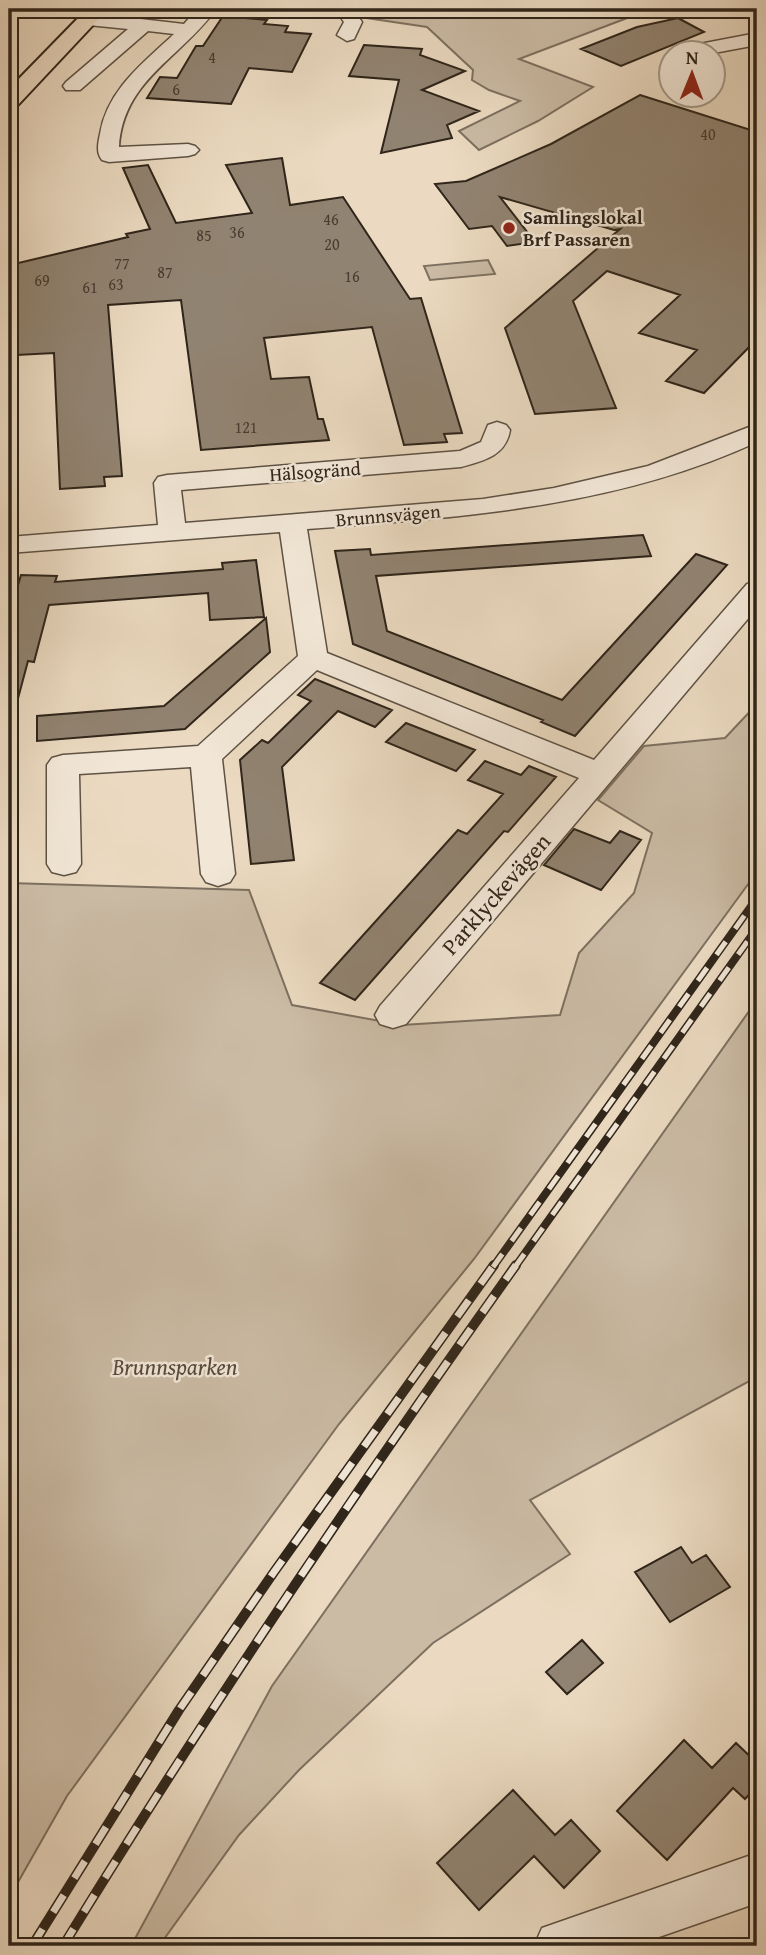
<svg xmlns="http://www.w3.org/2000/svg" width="766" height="1955" viewBox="0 0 766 1955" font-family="'Gentium Book Plus',serif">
	<rect width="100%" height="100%" fill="#ebdac1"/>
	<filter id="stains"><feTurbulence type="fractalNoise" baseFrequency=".00286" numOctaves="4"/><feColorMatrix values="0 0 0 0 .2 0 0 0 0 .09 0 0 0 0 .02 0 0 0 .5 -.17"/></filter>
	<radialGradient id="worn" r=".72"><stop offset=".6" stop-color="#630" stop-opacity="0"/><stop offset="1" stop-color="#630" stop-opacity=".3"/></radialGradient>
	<path fill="#cbbba5" stroke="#7d7060" stroke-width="2" d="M369 9H651L519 59 593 87 538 121 479 150 459 131 520 101 489 90 472 80 473 70 427 27 366 18Z
		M488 260 495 274 430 280 424 266Z
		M757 704V872L474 1259 339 1424 67 1796 9 1898V883L249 890 292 1005 402 1025 560 1015 579 953 634 893 652 833 598 800 644 746 725 738Z
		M752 1007 757 1011V1377L530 1500 570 1554 433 1643 299 1770 239 1835 159 1946H131L272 1686Z"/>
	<path fill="#918371" stroke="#2f251a" stroke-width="2" d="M223 16 267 20 264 24 288 26 285 32 311 34 292 72 249 68 231 104 147 98 160 77 177 78 196 46H203Z
		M678 18 704 32 621 66 581 49 637 27Z
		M364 45 422 49 420 55 465 71 422 90 479 111 447 125 452 138 381 153 399 80 349 76Z
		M640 95 757 132V339L704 393 666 381 697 350 639 333 680 295 607 271 573 301 616 408 535 414 505 328 620 229 614 230 500 197 535 242 507 246 492 226 469 229 435 184 466 181 551 144Z
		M282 158 290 205 343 197 410 299 421 298 462 433 444 434 447 442 404 445 372 327 264 338 271 379 309 377 318 419H323L329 440 201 450 181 300 108 305 122 476 104 477 105 486 60 489 54 353 17 355 14 264 128 237 126 234 150 229 123 168 148 165 176 223 252 213 226 165Z
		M643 535 651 556 376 576 387 631 562 700 696 554 727 565 575 736 541 722 543 720 353 644 335 551 370 549 371 555Z
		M256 560 264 617 210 620 208 593 49 605 34 662 28 661 16 706 9 705V616L21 575 57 576 55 582 223 569 222 563Z
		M266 618 270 652 185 729 37 741V716L164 706Z
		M315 679 392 710 375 727 338 711 282 767 294 860 251 864 240 760 262 740 268 743 311 701 298 695Z
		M406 723 475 750 456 771 386 742Z
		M485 761 521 775 529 766 556 777 508 832 504 831 355 1000 320 983 458 830 467 834 503 794 468 780Z
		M574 829 610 843 620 831 641 840 601 890 544 865Z
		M681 1547 692 1563 706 1555 730 1587 670 1622 635 1572Z
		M582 1640 603 1663 567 1694 546 1672Z
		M684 1740 712 1768 736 1743 757 1763V1786L745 1799 733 1788 667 1860 617 1811Z
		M513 1790 555 1835 571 1820 600 1851 564 1888 534 1856 479 1910 437 1863Z"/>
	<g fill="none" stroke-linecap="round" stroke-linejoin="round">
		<defs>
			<path id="minor" d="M197 9H216C181 58 123 80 119 147L188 144 195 146 199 150 195 154 188 156 109 162 102 160C96 153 98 143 100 134 107 90 143 63 174 34L148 31 80 90H66L63 86 66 82 128 29 88 25 79 19 88 13 184 24Z
				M335 9H353L362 22 354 39 347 41 337 35 344 22Z
				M757 33V45L714 53 679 52 689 46Z
				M497 422 506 425 510 430C506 456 483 461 461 467L181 490 185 523 483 499 554 488 648 466 757 424V442C615 508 460 517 307 529L327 653 594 760 747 584 757 582V608L406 1024 393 1028 380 1024 375 1015 380 1006 579 778 317 670 222 759 235 874 230 882 218 886 206 882 201 874 191 767 79 774 81 864 76 872 64 875 52 872 47 864V765L52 758 63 755 198 746 298 656 280 532 9 553V537L158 525 154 483 158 477 167 475 460 451 481 442 488 425Z
				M757 1853V1903L633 1946H534L542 1928Z"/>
			<path id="major" d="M87 9H108L17 106 9 108V89Z"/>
		</defs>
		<use href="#minor" stroke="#5e5244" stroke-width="3"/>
		<use href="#major" stroke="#2f251a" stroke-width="4"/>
		<use href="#minor" fill="#f2e7d7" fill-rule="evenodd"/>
		<use href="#major" fill="#ebdac1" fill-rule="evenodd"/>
		<defs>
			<path id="rail-far1" d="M493 1267 757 898
				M515 1267 757 928"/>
			<path id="rail" d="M32 1946 179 1710 274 1572 494 1265
				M63 1946C206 1713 358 1487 516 1265"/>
		</defs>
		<use href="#rail-far1" stroke="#2f251a" stroke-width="8"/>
		<use href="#rail" stroke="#2f251a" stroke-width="10"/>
		<use href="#rail-far1" stroke="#f2e7d7" stroke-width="5" stroke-dasharray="16" stroke-linecap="butt"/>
		<use href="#rail" stroke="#f2e7d7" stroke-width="7" stroke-dasharray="20" stroke-linecap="butt"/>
	</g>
	<circle fill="#8f2418" stroke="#f2e7d7" stroke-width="2.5" cx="509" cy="228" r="7"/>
	<g text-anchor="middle" stroke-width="5" stroke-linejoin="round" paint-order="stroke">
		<g font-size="16" fill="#483c30">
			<text x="212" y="63">4</text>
			<text x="176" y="95">6</text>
			<text x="708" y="140">40</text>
			<text x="331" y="225">46</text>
			<text x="237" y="238">36</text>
			<text x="204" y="241">85</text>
			<text x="332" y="250">20</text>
			<text x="122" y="269">77</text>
			<text x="165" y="278">87</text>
			<text x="352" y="282">16</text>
			<text x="42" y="286">69</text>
			<text x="116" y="290">63</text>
			<text x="90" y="293">61</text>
			<text x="246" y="433">121</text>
		</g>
		<g font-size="19" font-weight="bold" fill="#2f251a" stroke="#f2e7d7" text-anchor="start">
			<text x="523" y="224">Samlingslokal<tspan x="523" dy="22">Brf Passaren</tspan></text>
		</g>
		<g font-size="19" fill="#2f251a" stroke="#f2e7d7">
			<text transform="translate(315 471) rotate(-4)" y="7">Hälsogränd</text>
			<text transform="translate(388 515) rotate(-5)" y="7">Brunnsvägen</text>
		</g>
		<g font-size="23" fill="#2f251a" stroke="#f2e7d7">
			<text transform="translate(496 894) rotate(-49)" y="8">Parklyckevägen</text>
		</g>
		<g font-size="23" font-style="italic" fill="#564a3d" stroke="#f2e7d7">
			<text x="175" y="1375">Brunnsparken</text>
		</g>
	</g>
	<rect width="766" height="1955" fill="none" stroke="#ebdac1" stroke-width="35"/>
	<rect x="10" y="10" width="745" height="1934" fill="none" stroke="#2f251a" stroke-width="3.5"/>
	<rect x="18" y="18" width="731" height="1920" fill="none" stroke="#2f251a" stroke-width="2"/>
	<g transform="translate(692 74) rotate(1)"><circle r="33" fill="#f2e7d7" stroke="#a4998b" stroke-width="2"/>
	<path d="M0-5L12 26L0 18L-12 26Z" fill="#8f2418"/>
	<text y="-10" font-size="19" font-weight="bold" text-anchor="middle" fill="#2f251a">N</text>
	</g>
	<rect width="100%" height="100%" filter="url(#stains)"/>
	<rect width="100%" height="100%" fill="url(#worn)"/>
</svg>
